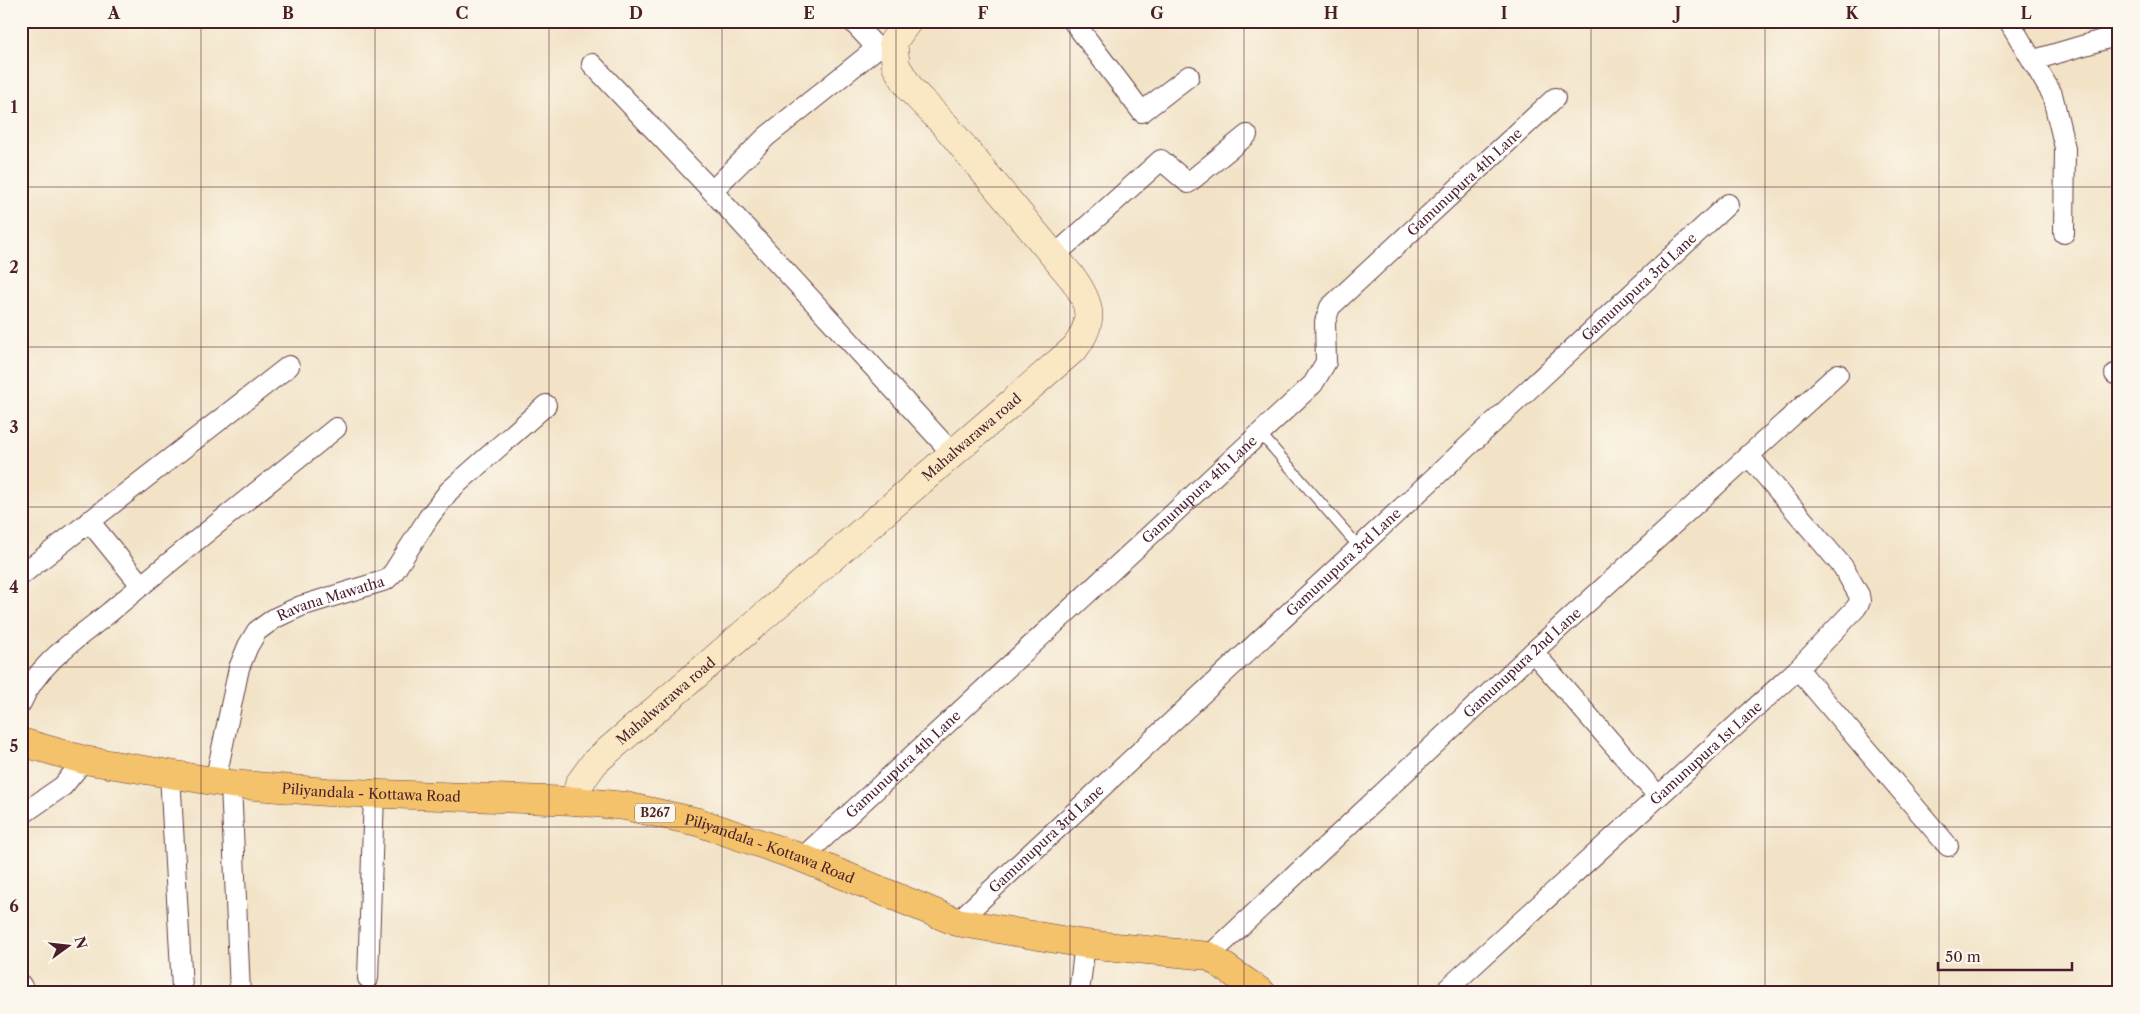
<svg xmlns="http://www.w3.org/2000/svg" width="2140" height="1014" viewBox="0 0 2140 1014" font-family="'Libre Caslon Text',serif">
	<rect width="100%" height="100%" fill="#fbf7ec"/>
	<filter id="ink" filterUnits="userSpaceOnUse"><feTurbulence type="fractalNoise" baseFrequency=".02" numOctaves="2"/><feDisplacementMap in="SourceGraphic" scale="10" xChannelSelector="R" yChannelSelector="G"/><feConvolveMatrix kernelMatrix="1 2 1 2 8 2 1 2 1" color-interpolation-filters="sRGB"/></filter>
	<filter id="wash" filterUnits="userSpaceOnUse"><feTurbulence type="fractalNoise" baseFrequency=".0096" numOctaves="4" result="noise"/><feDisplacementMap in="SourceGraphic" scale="20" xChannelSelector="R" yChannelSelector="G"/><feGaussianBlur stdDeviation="1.12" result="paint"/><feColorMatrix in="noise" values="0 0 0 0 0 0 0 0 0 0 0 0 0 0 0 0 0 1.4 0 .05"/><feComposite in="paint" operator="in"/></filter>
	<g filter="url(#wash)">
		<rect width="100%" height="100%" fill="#f2e3c7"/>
	</g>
	<g filter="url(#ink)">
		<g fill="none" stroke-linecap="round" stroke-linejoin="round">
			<defs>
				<path id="lane" d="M1260 433 1359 547"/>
				<g id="street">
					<path d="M852 21 877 48 891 49"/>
					<path d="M1073 21 1142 112 1189 76"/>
					<path d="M2009 21 2052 94 2065 148 2064 233"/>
					<path d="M2034 60 2119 35"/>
					<path d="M592 64 712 191 766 137 877 48"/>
					<path d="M712 191 953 454"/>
					<path d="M1054 256 1161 160 1188 183 1247 135"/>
					<path d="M2115 374 2119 373"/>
					<path d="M1748 455 1843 567 1859 595 1860 601 1856 608 1798 669"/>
					<path d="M89 521 141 585"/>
					<path d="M21 575 289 366"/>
					<path d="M1533 652 1658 796"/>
					<path d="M21 703C37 664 78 638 110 612 184 549 261 489 336 428"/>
					<path d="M170 774 182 988"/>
					<path id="s1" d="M215 782 239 668 248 646 257 631 275 618 301 606 386 580 393 573 429 517 449 491 546 405"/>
					<path d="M231 784 240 993"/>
					<path d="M21 815 63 786 84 760"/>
					<path id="s2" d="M802 858 1313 384 1326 362 1325 322 1330 307 1555 98"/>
					<path id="s3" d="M957 922 1728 204"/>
					<path id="s4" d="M1209 956 1533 652 1838 374"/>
					<path d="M368 978 374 794"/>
					<path d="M21 985 25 993"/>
					<path d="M1079 993 1085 944"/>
					<path id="s5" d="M1443 993 1798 669 1948 846"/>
				</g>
				<g id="secondary">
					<path id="s6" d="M575 801 579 784 595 762 1075 348C1094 322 1092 306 1074 280L946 126 911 90 896 66 893 42 908 21"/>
				</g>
				<g id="primary">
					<path id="s7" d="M21 742 84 760 231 784 327 792 575 801 625 806 698 822 802 858 957 922 1085 944 1209 956 1262 993"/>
				</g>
			</defs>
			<use href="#lane" stroke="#633c42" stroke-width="12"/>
			<use href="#street" stroke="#633c42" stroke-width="22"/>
			<use href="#secondary" stroke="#633c42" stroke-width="29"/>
			<use href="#primary" stroke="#633c42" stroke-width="29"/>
			<use href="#lane" stroke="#fff" stroke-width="10"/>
			<use href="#street" stroke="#fff" stroke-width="20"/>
			<use href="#secondary" stroke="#fae7c3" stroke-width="28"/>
			<use href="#primary" stroke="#f3c26a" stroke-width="28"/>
		</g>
	</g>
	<path fill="none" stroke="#4a1f2b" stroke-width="1" stroke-opacity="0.55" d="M201 21V993M375 21V993M549 21V993M722 21V993M896 21V993M1070 21V993M1244 21V993M1418 21V993M1591 21V993M1765 21V993M1939 21V993M21 187H2119M21 347H2119M21 507H2119M21 667H2119M21 827H2119"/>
	<g text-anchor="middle" stroke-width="5" stroke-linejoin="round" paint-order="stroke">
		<rect fill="#fbf7ec" stroke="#7f6065" stroke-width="1" x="635" y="803.5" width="40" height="19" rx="4"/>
		<g font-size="12" font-weight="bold" fill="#4a1f2b">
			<text x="655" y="817">B267</text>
		</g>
		<g font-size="14" fill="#4a1f2b" stroke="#fbf7ec">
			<text dy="5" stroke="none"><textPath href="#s2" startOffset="962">Gamunupura 4th Lane</textPath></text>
			<text dy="5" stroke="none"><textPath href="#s3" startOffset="932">Gamunupura 3rd Lane</textPath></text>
			<text dy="5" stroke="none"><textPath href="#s6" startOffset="542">Mahalwarawa road</textPath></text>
			<text dy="5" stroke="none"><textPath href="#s2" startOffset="542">Gamunupura 4th Lane</textPath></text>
			<text dy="5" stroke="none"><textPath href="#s3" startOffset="528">Gamunupura 3rd Lane</textPath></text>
			<text dy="5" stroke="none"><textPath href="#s1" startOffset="239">Ravana Mawatha</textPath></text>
			<text dy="5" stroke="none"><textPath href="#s4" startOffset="429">Gamunupura 2nd Lane</textPath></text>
			<text dy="5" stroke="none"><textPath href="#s6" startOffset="138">Mahalwarawa road</textPath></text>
			<text dy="5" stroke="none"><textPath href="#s5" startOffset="356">Gamunupura 1st Lane</textPath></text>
			<text dy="5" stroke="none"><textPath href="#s2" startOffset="138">Gamunupura 4th Lane</textPath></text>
			<text dy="5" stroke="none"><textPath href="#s7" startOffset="355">Piliyandala - Kottawa Road</textPath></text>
			<text dy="5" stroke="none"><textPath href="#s3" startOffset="122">Gamunupura 3rd Lane</textPath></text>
			<text dy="5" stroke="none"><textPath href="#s7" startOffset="760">Piliyandala - Kottawa Road</textPath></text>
		</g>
	</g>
	<rect width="2140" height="1014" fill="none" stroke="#fbf7ec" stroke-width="55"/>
	<g transform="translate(68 946) rotate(75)" stroke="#fbf7ec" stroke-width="4" paint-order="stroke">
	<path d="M0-4L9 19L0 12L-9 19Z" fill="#4a1f2b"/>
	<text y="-8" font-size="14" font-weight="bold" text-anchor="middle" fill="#4a1f2b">N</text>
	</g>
	<path d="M1938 962v8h134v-8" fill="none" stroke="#4a1f2b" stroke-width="2.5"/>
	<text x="1945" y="962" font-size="15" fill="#4a1f2b" stroke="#fbf7ec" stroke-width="4" paint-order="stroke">50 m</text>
	<rect x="28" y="28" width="2084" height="958" fill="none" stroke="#4a1f2b" stroke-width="2"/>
	<g font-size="16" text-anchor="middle" font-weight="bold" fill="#4a1f2b">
		<text x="114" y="19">A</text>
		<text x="288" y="19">B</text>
		<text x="462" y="19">C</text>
		<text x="636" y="19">D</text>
		<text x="809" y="19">E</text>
		<text x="983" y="19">F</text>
		<text x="1157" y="19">G</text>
		<text x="1331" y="19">H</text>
		<text x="1504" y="19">I</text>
		<text x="1678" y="19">J</text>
		<text x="1852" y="19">K</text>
		<text x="2026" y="19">L</text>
		<text x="14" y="113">1</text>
		<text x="14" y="273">2</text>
		<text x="14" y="433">3</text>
		<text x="14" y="593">4</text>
		<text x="14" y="752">5</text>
		<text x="14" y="912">6</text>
	</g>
</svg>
